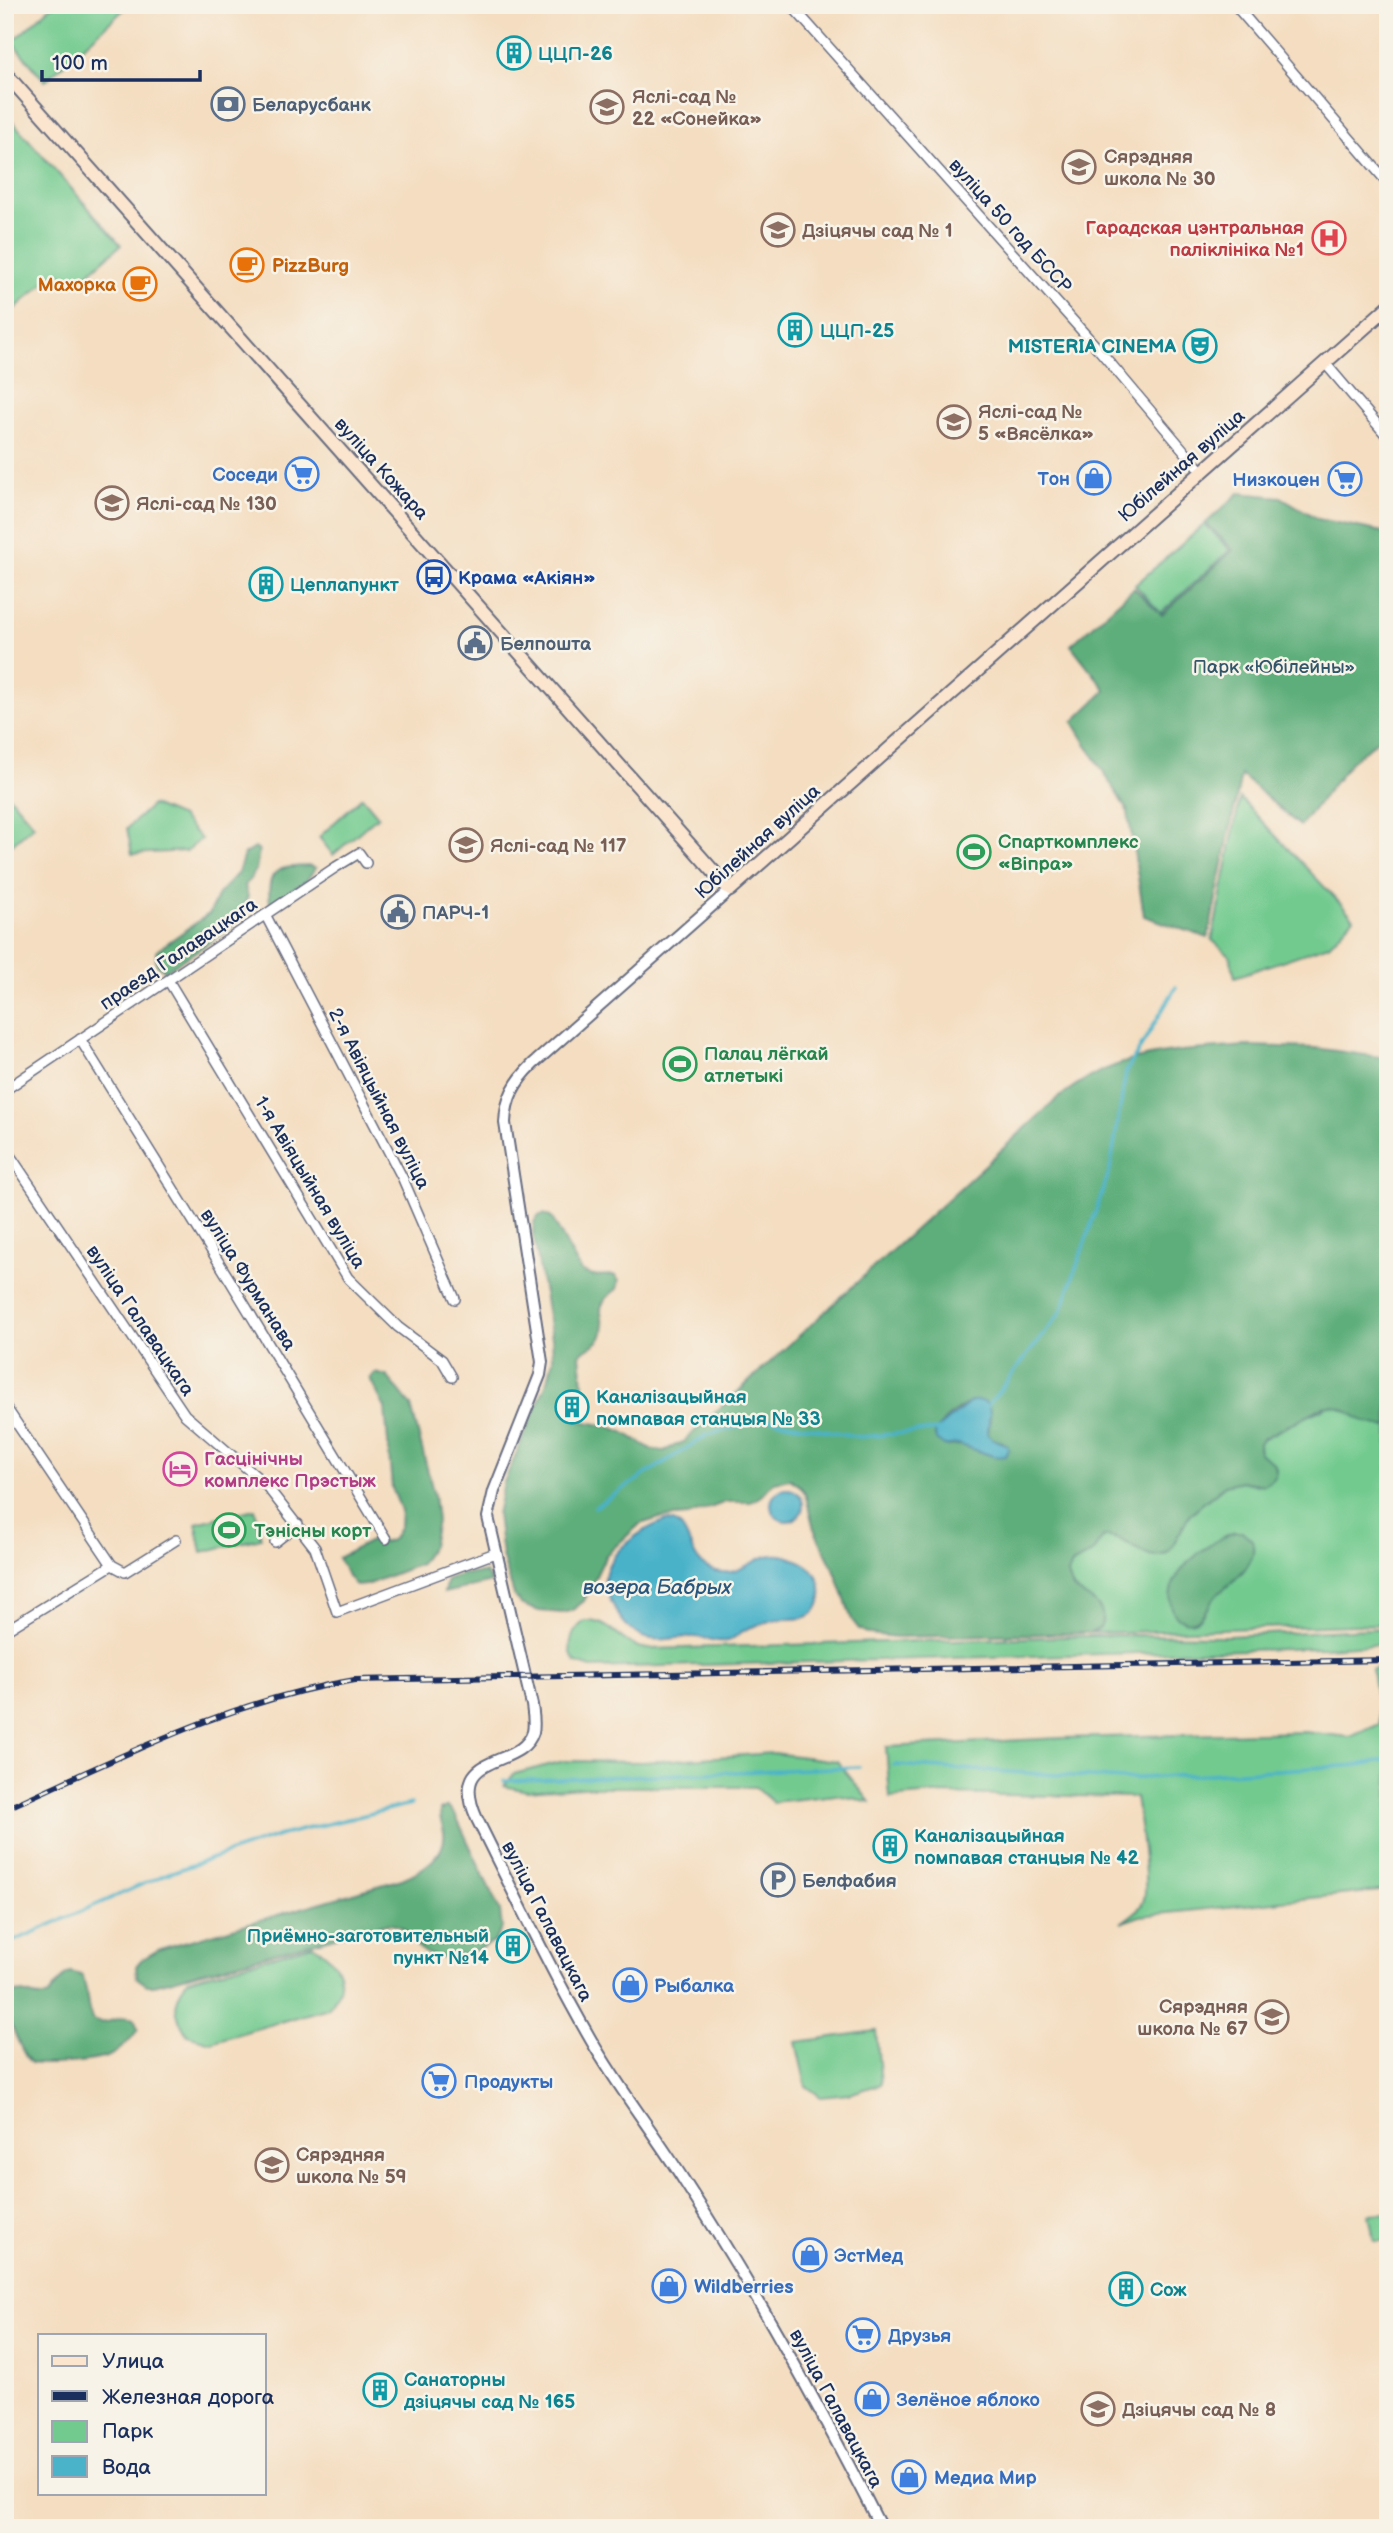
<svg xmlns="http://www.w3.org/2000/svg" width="1393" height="2533" viewBox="0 0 1393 2533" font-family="'Balsamiq Sans',sans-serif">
	<rect width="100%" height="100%" fill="#f7f3e8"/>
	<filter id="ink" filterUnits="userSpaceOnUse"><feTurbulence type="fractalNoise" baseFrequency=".0143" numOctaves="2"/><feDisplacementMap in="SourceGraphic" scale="14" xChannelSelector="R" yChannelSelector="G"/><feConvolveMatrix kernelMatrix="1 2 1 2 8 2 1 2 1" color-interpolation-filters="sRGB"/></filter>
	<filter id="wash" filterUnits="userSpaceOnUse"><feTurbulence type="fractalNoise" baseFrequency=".00686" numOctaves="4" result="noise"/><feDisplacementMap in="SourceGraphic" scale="28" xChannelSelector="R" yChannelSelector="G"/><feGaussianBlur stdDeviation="1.57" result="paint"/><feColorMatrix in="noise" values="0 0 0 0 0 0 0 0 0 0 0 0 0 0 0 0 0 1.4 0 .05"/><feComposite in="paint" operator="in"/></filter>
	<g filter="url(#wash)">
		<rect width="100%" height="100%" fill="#f4ddc0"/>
		<path fill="#72ca8f" stroke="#467c76" stroke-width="2" d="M53 5H129L45 81 12 42Z
			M5 113 121 245 77 283 56 273 5 317Z
			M1205 524 1230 550 1161 613 1135 585Z
			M10 797 34 825 11 845 5 838V801Z
			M362 797 378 816 333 855 319 837Z
			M1240 798 1354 918 1329 945 1235 977 1230 956 1212 940Z
			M152 805 181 817 201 839 187 851 132 854 127 828Z
			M1330 1405 1343 1407 1360 1419 1388 1427V1624L1090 1633 1096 1631 1102 1623C1105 1596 1054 1591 1070 1567 1074 1560 1083 1560 1089 1555 1097 1549 1097 1539 1107 1536L1124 1541 1140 1552 1165 1555 1170 1550 1190 1514 1225 1485 1241 1481 1257 1485 1274 1478 1276 1468 1260 1453 1259 1443 1262 1439Z
			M255 1509 261 1538 202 1552 196 1523Z
			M585 1621C613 1619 619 1647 649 1649L1124 1635 1227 1636 1388 1628V1644L1323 1648 591 1668 576 1663C565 1649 571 1630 585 1621Z
			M1388 1667V1890L1140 1916 1121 1923C1129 1917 1142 1909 1144 1899 1149 1880 1139 1819 1136 1797L932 1794 890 1798 886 1747 1061 1738 1305 1732 1350 1737 1380 1724 1372 1669Z
			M773 1753 837 1761 870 1802 837 1795 773 1802 755 1787H582L527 1791 504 1786 514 1774 564 1761 643 1762Z
			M313 1945C339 1961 351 1982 328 2008L211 2042 187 2035C173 2011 172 2004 187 1980Z
			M876 2031 881 2084 849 2094 821 2097 806 2086 796 2042Z
			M1388 2213V2241H1374L1369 2214Z"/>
		<path fill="#5dae7a" stroke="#3c6e6c" stroke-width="2" fill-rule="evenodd" d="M1239 493 1281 497 1318 519 1388 533V731L1351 762 1300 826 1241 775 1208 938 1144 916 1128 812 1073 722 1106 690 1071 645 1134 588 1162 615 1233 550 1206 523Z
			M255 848 259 851 256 870 245 886 248 897 234 925 226 932 165 971 156 963V951L210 913 218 894 238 873 244 854Z
			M310 866 316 868 306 881 270 904C266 868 278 867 310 866Z
			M1248 1046 1315 1048 1388 1058V1427C1378 1425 1368 1424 1360 1419 1346 1411 1339 1403 1323 1407L1262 1439 1259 1443V1453L1274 1463C1279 1474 1274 1480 1264 1485L1241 1481 1225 1485 1190 1514 1170 1550C1147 1570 1127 1532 1103 1537L1092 1553 1072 1564 1068 1574 1073 1589C1088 1598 1110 1606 1100 1628L1090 1633 896 1637 869 1634 859 1629 852 1620 836 1574 814 1529 805 1493 800 1486 790 1479 774 1482 761 1496 751 1502H726L688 1516 660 1518 640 1524 606 1555 584 1601 571 1611 562 1613 539 1611 522 1605 515 1598 502 1556 497 1514 504 1482 548 1380 553 1359 552 1338 533 1233 534 1222 538 1216 544 1214 552 1218 581 1271 593 1276 614 1275 619 1281 617 1289C586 1311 611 1319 601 1338 596 1346 585 1347 580 1355L583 1384 581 1390 565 1400V1412L575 1420 608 1426 623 1432 653 1450 664 1451 683 1442 1056 1100C1114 1051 1176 1051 1248 1046ZM976 1401H980L990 1416 988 1435 993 1439 1003 1442 996 1457 962 1445 948 1446 935 1436C938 1422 962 1404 976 1401Z
			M375 1373 387 1376 411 1406 434 1495 437 1521 432 1546 420 1564 366 1585 356 1586 348 1576 338 1558 378 1537 383 1543 393 1539 400 1526 401 1510 392 1488 385 1408 370 1379Z
			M1235 1532H1243L1252 1540C1260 1565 1231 1581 1216 1596 1208 1605 1201 1626 1184 1621 1177 1618 1172 1613 1171 1605 1164 1574 1209 1541 1235 1532Z
			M485 1573 492 1582 444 1593 447 1579 463 1574Z
			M448 1806 456 1816 500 1911 502 1928 494 1942C475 1952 437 1967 419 1948 405 1934 408 1924 384 1924L154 1985H147L137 1978 136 1966 141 1960 160 1949 402 1879C421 1871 447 1857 444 1832 443 1825 439 1819 440 1810Z
			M70 1972 81 1975C90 1989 84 2005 93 2020 107 2028 118 2013 134 2019L138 2029C132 2039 120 2051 109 2056 95 2062 46 2066 31 2063 21 2054 0 2004 11 1994 22 1988 35 2001 48 1996L65 1975Z"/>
		<path fill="#4ab2c9" stroke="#327094" stroke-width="2" d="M972 1401C999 1398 987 1419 988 1435L993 1439 1007 1445 1009 1449 1005 1456 996 1457 958 1444 944 1446 936 1440 935 1433 939 1427Z
			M771 1505a16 16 0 1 1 32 0a16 16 0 1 1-32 0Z
			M665 1521C692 1519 686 1558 708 1568 746 1586 755 1540 797 1560 805 1563 812 1568 817 1576 822 1585 823 1597 818 1607 807 1626 786 1615 770 1621 762 1624 752 1626 745 1630 738 1633 734 1640 727 1641 717 1643 705 1637 695 1637 678 1636 660 1643 643 1637 630 1631 620 1619 614 1607 609 1598 604 1587 605 1577 608 1551 644 1528 665 1521Z"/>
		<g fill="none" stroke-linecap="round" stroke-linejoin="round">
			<path stroke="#4ab2c9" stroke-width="3.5" d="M986 1408 1061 1312 1110 1170 1126 1072 1176 987
				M595 1507 707 1435 767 1419 860 1437 939 1430
				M894 1765 1124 1779 1360 1765 1388 1759
				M504 1781 859 1767
				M5 1945 166 1874 281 1835 411 1804"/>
		</g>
	</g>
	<g filter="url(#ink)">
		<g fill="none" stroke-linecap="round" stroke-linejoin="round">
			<defs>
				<path id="minor" d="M791 5 1100 351 1202 472
					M1235 5 1388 183
					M1325 363 1388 437
					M266 916 403 1179 455 1299
					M168 980 348 1278 398 1327 442 1360 452 1377
					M80 1039 231 1282 386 1539
					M5 1090 336 867 359 853 366 863
					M5 1148 185 1415 265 1484 315 1548 337 1612 495 1553
					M5 1406 112 1565 125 1572 176 1540
					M275 1542 298 1524
					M5 1631 112 1565"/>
				<path id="tertiary" d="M730 890 533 1064C515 1082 506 1097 505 1123L542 1362 540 1375 494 1491 488 1517 532 1705C533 1713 535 1723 533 1732 521 1771 446 1749 477 1819 514 1893 550 1969 591 2040 619 2089 655 2134 685 2182 757 2293 821 2409 881 2528"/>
				<path id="secondary" d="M5 73 730 890 1388 307"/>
			</defs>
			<use href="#minor" stroke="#676c80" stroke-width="12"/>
			<use href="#tertiary" stroke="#676c80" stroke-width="14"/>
			<use href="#secondary" stroke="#676c80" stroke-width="16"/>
			<use href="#minor" stroke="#fff" stroke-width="9"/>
			<use href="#tertiary" stroke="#fff" stroke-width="10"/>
			<use href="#secondary" stroke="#fbe5cf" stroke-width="12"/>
			<defs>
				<path id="rail" d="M5 1809C119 1758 230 1700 355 1680L1388 1660"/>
			</defs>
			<use href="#rail" stroke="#1b2f5e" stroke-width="6"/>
			<use href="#rail" stroke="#f7f3e8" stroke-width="3.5" stroke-dasharray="10" stroke-linecap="butt"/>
		</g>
	</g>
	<defs>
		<symbol id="building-ring" viewBox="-11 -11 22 22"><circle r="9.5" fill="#f7f3e8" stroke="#0f9aa8" stroke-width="1.5"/><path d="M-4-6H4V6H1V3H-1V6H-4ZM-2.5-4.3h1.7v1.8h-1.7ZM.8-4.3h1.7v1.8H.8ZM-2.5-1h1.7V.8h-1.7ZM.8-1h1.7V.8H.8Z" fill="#0f9aa8"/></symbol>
		<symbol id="bank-ring" viewBox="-11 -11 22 22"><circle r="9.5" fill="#f7f3e8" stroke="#5c6f8a" stroke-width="1.5"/><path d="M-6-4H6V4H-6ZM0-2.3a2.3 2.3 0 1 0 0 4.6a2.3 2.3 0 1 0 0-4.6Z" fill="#5c6f8a"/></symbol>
		<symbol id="school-ring" viewBox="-11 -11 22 22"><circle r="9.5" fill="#f7f3e8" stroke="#8d6e63" stroke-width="1.5"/><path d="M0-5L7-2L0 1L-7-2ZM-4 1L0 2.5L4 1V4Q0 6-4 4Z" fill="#8d6e63"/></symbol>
		<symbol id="hospital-ring" viewBox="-11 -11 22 22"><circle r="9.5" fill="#f7f3e8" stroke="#e0444e" stroke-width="1.5"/><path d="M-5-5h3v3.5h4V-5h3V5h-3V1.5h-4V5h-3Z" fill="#e0444e"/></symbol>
		<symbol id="cafe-ring" viewBox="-11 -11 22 22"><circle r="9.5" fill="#f7f3e8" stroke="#e8710a" stroke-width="1.5"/><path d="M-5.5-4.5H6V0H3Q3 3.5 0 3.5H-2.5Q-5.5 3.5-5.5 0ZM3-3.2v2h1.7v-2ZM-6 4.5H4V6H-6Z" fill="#e8710a"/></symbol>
		<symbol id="theatre-ring" viewBox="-11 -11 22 22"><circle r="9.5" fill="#f7f3e8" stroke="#0f9aa8" stroke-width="1.5"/><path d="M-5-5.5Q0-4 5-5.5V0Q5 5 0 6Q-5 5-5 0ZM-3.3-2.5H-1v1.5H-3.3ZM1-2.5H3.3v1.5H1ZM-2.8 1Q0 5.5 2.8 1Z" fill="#0f9aa8"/></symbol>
		<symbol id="supermarket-ring" viewBox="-11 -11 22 22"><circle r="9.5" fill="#f7f3e8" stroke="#3f7fe0" stroke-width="1.5"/><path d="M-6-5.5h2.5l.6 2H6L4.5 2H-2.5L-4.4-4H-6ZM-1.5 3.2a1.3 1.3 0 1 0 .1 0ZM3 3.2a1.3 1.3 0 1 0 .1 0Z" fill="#3f7fe0"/></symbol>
		<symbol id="shop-ring" viewBox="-11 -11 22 22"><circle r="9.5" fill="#f7f3e8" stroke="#3f7fe0" stroke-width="1.5"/><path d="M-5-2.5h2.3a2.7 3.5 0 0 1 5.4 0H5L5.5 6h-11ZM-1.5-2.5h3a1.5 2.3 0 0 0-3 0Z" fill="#3f7fe0"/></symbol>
		<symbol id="bus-ring" viewBox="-11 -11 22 22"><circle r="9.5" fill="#f7f3e8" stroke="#1a4fb4" stroke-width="1.5"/><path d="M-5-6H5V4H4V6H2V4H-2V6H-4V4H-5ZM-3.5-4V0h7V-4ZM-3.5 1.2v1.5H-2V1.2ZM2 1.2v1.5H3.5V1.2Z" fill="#1a4fb4"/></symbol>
		<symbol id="civic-ring" viewBox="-11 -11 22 22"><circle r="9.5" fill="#f7f3e8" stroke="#5c6f8a" stroke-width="1.5"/><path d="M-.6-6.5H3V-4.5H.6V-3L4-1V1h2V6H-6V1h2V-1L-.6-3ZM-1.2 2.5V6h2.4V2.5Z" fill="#5c6f8a"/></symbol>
		<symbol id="stadium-ring" viewBox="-11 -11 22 22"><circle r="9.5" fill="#f7f3e8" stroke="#2e9e5b" stroke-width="1.5"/><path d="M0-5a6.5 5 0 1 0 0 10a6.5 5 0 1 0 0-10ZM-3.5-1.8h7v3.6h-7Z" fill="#2e9e5b"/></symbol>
		<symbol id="hotel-ring" viewBox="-11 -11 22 22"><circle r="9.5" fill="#f7f3e8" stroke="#d1479c" stroke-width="1.5"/><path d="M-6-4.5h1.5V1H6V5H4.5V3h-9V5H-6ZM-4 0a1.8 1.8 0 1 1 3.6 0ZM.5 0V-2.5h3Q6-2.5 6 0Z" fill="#d1479c"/></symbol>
		<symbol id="parking-ring" viewBox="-11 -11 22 22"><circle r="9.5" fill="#f7f3e8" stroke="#5c6f8a" stroke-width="1.5"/><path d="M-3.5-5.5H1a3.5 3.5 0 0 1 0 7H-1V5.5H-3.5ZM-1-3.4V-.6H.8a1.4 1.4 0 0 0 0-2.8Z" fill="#5c6f8a"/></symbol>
	</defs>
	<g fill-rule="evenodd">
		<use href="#building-ring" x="495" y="34" width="38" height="38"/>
		<use href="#bank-ring" x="209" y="85" width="38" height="38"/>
		<use href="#school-ring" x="588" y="88" width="38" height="38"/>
		<use href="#school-ring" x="1060" y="148" width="38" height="38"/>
		<use href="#school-ring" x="759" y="211" width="38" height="38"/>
		<use href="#hospital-ring" x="1310" y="219" width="38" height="38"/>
		<use href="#cafe-ring" x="228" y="246" width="38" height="38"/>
		<use href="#cafe-ring" x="121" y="265" width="38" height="38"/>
		<use href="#building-ring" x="776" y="311" width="38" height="38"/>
		<use href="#theatre-ring" x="1181" y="327" width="38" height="38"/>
		<use href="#school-ring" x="935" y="403" width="38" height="38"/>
		<use href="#supermarket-ring" x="283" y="455" width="38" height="38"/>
		<use href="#shop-ring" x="1075" y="459" width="38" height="38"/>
		<use href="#supermarket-ring" x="1326" y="460" width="38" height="38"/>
		<use href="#school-ring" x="93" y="484" width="38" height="38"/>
		<use href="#bus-ring" x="415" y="558" width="38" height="38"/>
		<use href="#building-ring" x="247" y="565" width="38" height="38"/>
		<use href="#civic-ring" x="456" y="624" width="38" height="38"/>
		<use href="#school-ring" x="447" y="826" width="38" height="38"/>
		<use href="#stadium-ring" x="955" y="833" width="38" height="38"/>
		<use href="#civic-ring" x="379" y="893" width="38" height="38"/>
		<use href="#stadium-ring" x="661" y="1045" width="38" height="38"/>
		<use href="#building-ring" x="553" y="1388" width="38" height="38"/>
		<use href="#hotel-ring" x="161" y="1450" width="38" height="38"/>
		<use href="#stadium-ring" x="210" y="1511" width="38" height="38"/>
		<use href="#building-ring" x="871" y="1827" width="38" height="38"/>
		<use href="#parking-ring" x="759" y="1861" width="38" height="38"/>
		<use href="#building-ring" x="494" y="1927" width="38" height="38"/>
		<use href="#shop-ring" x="611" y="1966" width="38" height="38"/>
		<use href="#school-ring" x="1253" y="1998" width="38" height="38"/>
		<use href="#supermarket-ring" x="420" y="2062" width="38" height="38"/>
		<use href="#school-ring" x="253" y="2146" width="38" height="38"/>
		<use href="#shop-ring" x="791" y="2236" width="38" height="38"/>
		<use href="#shop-ring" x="650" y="2267" width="38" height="38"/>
		<use href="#building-ring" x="1107" y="2270" width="38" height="38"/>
		<use href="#supermarket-ring" x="844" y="2316" width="38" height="38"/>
		<use href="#building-ring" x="361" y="2371" width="38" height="38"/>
		<use href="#shop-ring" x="853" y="2380" width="38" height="38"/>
		<use href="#school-ring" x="1079" y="2390" width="38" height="38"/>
		<use href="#shop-ring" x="890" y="2458" width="38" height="38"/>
	</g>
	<g text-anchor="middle" stroke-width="5" stroke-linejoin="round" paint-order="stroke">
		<g font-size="19" font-weight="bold" fill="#0d838f" stroke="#f7f3e8" text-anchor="start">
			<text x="538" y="60">ЦЦП-26</text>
			<text x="820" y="337">ЦЦП-25</text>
			<text x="1176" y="353" text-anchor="end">MISTERIA CINEMA</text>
			<text x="290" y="591">Цеплапункт</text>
			<text x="596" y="1403">Каналізацыйная<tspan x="596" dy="22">помпавая станцыя № 33</tspan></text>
			<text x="914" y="1842">Каналізацыйная<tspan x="914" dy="22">помпавая станцыя № 42</tspan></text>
			<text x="489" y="1942" text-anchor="end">Приёмно-заготовительный<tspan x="489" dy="22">пункт №14</tspan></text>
			<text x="1150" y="2296">Сож</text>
			<text x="404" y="2386">Санаторны<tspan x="404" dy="22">дзіцячы сад № 165</tspan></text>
		</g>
		<g font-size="19" font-weight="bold" fill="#785e54" stroke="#f7f3e8" text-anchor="start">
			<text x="632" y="103">Яслі-сад №<tspan x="632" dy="22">22 «Сонейка»</tspan></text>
			<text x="1104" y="163">Сярэдняя<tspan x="1104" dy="22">школа № 30</tspan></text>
			<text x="802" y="237">Дзіцячы сад № 1</text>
			<text x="978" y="418">Яслі-сад №<tspan x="978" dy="22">5 «Вясёлка»</tspan></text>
			<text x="136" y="510">Яслі-сад № 130</text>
			<text x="490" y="852">Яслі-сад № 117</text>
			<text x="1248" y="2013" text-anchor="end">Сярэдняя<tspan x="1248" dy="22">школа № 67</tspan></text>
			<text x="296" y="2161">Сярэдняя<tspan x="296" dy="22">школа № 59</tspan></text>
			<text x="1122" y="2416">Дзіцячы сад № 8</text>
		</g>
		<g font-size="19" font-weight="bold" fill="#4e5e75" stroke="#f7f3e8" text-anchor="start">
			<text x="252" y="111">Беларусбанк</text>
			<text x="500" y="650">Белпошта</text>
			<text x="422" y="919">ПАРЧ-1</text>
			<text x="802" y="1887">Белфабия</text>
		</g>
		<g font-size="19" fill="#1b2f5e" stroke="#f7f3e8">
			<text transform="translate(1011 225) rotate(48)" y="7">вуліца 50 год БССР</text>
			<text transform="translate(1181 465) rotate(-41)" y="7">Юбілейная вуліца</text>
			<text transform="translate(382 468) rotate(48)" y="7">вуліца Кожара</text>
			<text transform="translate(757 841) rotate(-42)" y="7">Юбілейная вуліца</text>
			<text transform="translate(178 953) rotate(-34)" y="7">праезд Галавацкага</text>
			<text transform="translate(380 1098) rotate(63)" y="7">2-я Авіяцыйная вуліца</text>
			<text transform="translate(311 1182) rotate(59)" y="7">1-я Авіяцыйная вуліца</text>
			<text transform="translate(249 1279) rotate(58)" y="7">вуліца Фурманава</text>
			<text transform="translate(141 1320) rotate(56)" y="7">вуліца Галавацкага</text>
			<text transform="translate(548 1921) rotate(63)" y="7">вуліца Галавацкага</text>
			<text transform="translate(837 2408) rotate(62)" y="7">вуліца Галавацкага</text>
		</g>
		<g font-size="19" font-weight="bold" fill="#be3a42" stroke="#f7f3e8" text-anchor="end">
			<text x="1304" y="234">Гарадская цэнтральная<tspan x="1304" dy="22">паліклініка №1</tspan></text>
		</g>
		<g font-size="19" font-weight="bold" fill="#c56008" stroke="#f7f3e8" text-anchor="start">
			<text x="272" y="272">PizzBurg</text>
			<text x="116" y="291" text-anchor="end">Махорка</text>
		</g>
		<g font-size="19" font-weight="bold" fill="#366cbe" stroke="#f7f3e8" text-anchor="start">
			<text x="278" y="481" text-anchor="end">Соседи</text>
			<text x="1070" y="485" text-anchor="end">Тон</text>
			<text x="1320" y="486" text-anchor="end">Низкоцен</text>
			<text x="654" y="1992">Рыбалка</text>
			<text x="464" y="2088">Продукты</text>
			<text x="834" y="2262">ЭстМед</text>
			<text x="694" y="2293">Wildberries</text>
			<text x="888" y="2342">Друзья</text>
			<text x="896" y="2406">Зелёное яблоко</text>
			<text x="934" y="2484">Медиа Мир</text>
		</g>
		<g font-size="19" font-weight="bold" fill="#164399" stroke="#f7f3e8" text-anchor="start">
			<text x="458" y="584">Крама «Акіян»</text>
		</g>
		<g font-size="19" fill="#31566a" stroke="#f7f3e8">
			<text x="1274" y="673">Парк «Юбілейны»</text>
		</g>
		<g font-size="19" font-weight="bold" fill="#27864d" stroke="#f7f3e8" text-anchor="start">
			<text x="998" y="848">Спарткомплекс<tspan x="998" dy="22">«Віпра»</tspan></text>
			<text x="704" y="1060">Палац лёгкай<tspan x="704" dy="22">атлетыкі</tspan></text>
			<text x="254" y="1537">Тэнісны корт</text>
		</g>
		<g font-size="19" font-weight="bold" fill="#b23c85" stroke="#f7f3e8" text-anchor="start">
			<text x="204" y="1465">Гасцінічны<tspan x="204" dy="22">комплекс Прэстыж</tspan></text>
		</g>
		<g font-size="21" font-style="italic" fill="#29567e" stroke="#f7f3e8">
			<text x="657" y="1594">возера Бабрых</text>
		</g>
	</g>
	<rect width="1393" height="2533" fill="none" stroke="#f7f3e8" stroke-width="28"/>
	<rect x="38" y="2334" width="228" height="161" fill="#f7f3e8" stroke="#9fa5b1" stroke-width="2"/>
	<rect x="52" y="2356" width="35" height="10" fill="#fbe5cf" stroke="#9fa5b1" stroke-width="2"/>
	<text x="102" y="2368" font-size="21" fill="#1b2f5e">Улица</text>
	<rect x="52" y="2391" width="35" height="10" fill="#1b2f5e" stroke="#9fa5b1" stroke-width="2"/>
	<text x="102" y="2404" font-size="21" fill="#1b2f5e">Железная дорога</text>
	<rect x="52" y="2421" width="35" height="21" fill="#72ca8f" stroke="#9fa5b1" stroke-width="2"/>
	<text x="102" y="2438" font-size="21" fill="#1b2f5e">Парк</text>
	<rect x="52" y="2456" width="35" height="21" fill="#4ab2c9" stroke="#9fa5b1" stroke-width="2"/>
	<text x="102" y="2474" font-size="21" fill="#1b2f5e">Вода</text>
	<path d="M42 70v10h158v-10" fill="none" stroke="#1b2f5e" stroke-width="3.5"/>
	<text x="52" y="70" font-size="21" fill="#1b2f5e" stroke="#f7f3e8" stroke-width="5" paint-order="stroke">100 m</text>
</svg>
